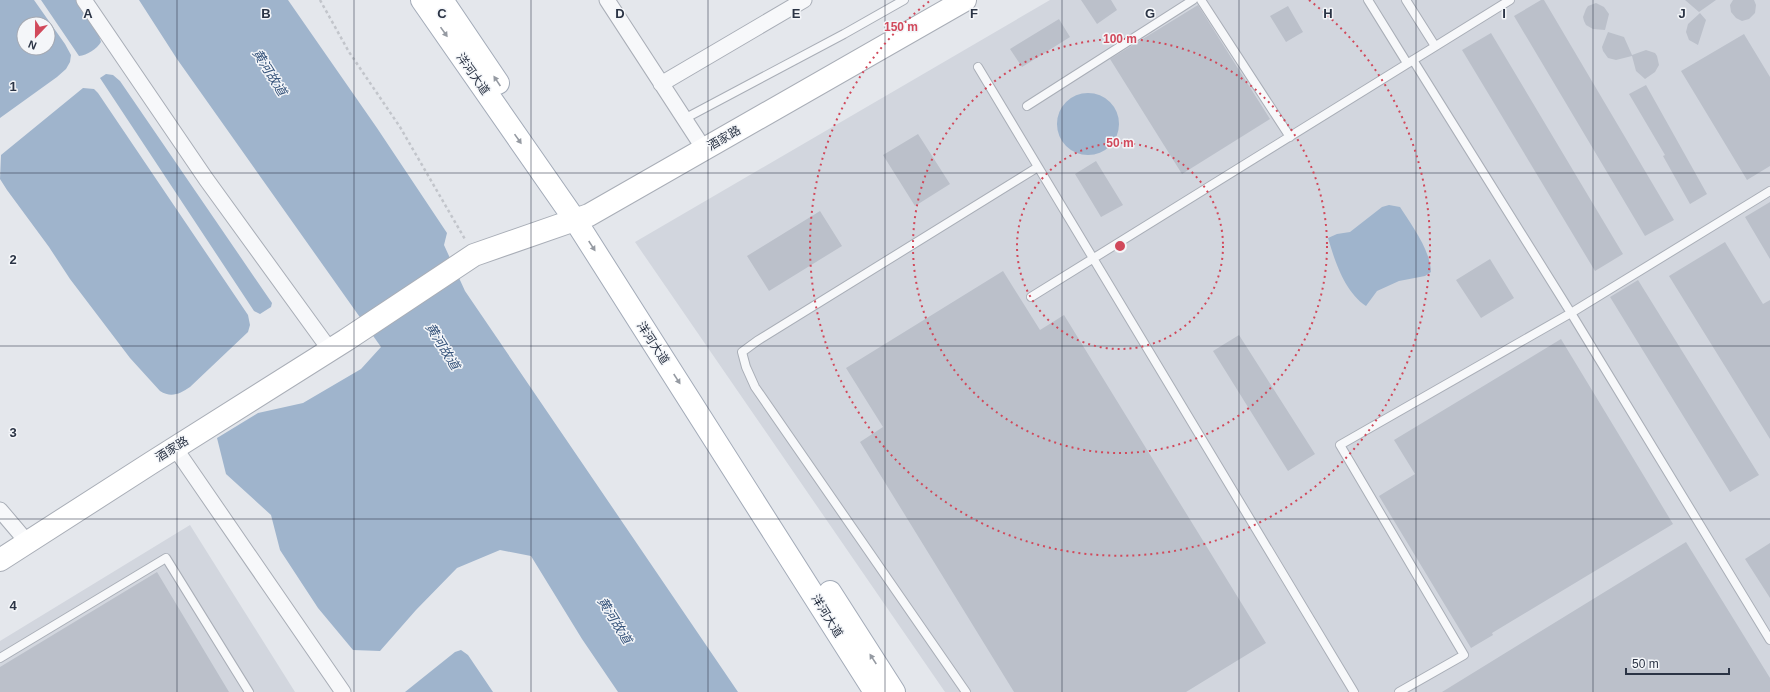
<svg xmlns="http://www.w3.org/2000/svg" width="1770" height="692" viewBox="0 0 1770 692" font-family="Arial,'Noto Sans SC',sans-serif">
	<rect width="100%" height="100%" fill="#e4e7ec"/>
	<path fill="#d2d6de" d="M1050 0H1770V692H945L635 242Z
		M190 525 295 692H0V641Z"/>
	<path fill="#9fb4cc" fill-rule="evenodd" d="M0 0H34L65 44 71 55 70 62 66 69 57 77 0 118ZM24 24H48V48H24Z
		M41 0H76L98 32 101 42C97 49 87 55 79 56Z
		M139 0H288L377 128 447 233 444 245 465 291 738 692H618L582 639 531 556 500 550 457 568 416 610 380 651 353 650 318 608 280 550 271 515 226 474 217 438 258 413 303 403 361 369 381 347 177 59Z
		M106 74 113 75 120 81 272 303 271 307 260 314 254 311 100 78Z
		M83 88 94 89 98 93 248 315 250 325 248 332 190 387C180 394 171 398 160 391L130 358 70 279 49 247 7 190 0 179 1 155Z
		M1057 124a31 31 0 1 1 62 0a31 31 0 1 1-62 0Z
		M1389 205 1400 207C1412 226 1430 249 1431 272L1425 276 1399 281 1377 291 1366 306C1345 292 1335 262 1328 238L1337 234 1350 232 1382 207Z
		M461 650 468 655 493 692H405L455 652Z"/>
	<path fill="#bbc0ca" d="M1081 0H1111L1117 10 1097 24Z
		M1541 0H1544L1674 220 1645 236 1514 16Z
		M1685 0H1716L1699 12Z
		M1733 0H1754L1756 5 1755 13 1749 19 1742 21 1736 18 1731 12 1730 5Z
		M1596 3 1604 7 1609 14 1605 30 1593 29 1586 25 1584 21 1583 17 1586 9 1588 6Z
		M1198 5 1270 119 1182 174 1110 59Z
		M1288 6 1303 32 1286 42 1270 16Z
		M1700 13 1706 20 1698 45 1689 40 1686 32 1688 24Z
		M1059 19 1070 37 1022 67 1010 49Z
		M1608 32 1624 37 1632 55 1646 50 1655 53 1657 56 1659 65 1655 72 1645 79 1636 71 1632 56 1616 60 1608 58 1603 51 1602 47Z
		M1491 33 1623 254 1595 271 1462 50Z
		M1744 34 1770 77V166L1747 180 1681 71Z
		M1646 85 1707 194 1690 204 1663 156 1665 155 1629 94Z
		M918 134 950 184 915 206 883 155Z
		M1096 161 1123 205 1101 217 1075 174Z
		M1770 202V259L1745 217Z
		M820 211 842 246 769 291 747 256Z
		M1725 242 1763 304 1770 300V439L1669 276Z
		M1490 259 1514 298 1481 318 1456 280Z
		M1003 271 1040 330 1064 315 1266 643 1186 692H1014L860 442 883 427 846 368Z
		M1638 280 1759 475 1730 492 1610 297Z
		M1239 335 1315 454 1288 471 1213 351Z
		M1561 339 1673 524 1492 633 1493 635 1471 648 1379 496 1415 474 1394 440Z
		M1686 542 1770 678V692H1442Z
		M1770 543V598L1745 559Z
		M157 572 229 692H0V667Z"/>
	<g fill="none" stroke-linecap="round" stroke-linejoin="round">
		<defs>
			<path id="lane" d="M1201 0 1290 137
				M1368 0 1407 63
				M1406 0 1435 46
				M1413 60 1571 313 1770 640
				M978 67 1354 692
				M1027 106 1193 0
				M684 119 844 34 904 0
				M1031 297 1510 0
				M0 658 166 558 249 692
				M966 692 755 387 746 367 742 352 757 341 1038 167
				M1399 692 1464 655 1340 445 1571 313 1770 191"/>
			<path id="street" d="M84 0 206 179 330 350
				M607 0 704 149
				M661 84 804 0
				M175 448 343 692
				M0 510 28 543"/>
			<path id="secondary" d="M0 560 151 463 346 340 474 255 589 215 965 0"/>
			<path id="primary" d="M422 0 575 220 875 692
				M442 0 498 83
				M830 592 894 692"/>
		</defs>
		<use href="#lane" stroke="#a9aeb7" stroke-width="10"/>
		<use href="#street" stroke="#a9aeb7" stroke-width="17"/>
		<use href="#secondary" stroke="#a9aeb7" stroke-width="24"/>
		<use href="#primary" stroke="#a3abb8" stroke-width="24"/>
		<path stroke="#c2c5cb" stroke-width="2.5" stroke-dasharray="3 3" stroke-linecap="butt" d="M320 0 349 52 400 127 466 241"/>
		<use href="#lane" stroke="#f7f8fa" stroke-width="8"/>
		<use href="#street" stroke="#f7f8fa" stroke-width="15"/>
		<use href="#secondary" stroke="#fff" stroke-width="22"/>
		<use href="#primary" stroke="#fff" stroke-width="22"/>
	</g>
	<defs><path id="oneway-solid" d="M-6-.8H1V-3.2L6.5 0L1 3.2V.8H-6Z"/></defs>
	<g fill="#959aa2">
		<use href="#oneway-solid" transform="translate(444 32) rotate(55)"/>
		<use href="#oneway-solid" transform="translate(497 81) rotate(-124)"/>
		<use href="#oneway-solid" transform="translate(518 139) rotate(55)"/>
		<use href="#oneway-solid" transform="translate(592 246) rotate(57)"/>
		<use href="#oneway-solid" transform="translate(677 379) rotate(57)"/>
		<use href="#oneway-solid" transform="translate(873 659) rotate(-123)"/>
	</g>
	<path fill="none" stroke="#2b3445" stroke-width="1" stroke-opacity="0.55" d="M177 0V692M354 0V692M531 0V692M708 0V692M885 0V692M1062 0V692M1239 0V692M1416 0V692M1593 0V692M0 173H1770M0 346H1770M0 519H1770"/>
	<g fill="none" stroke="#d1495b" stroke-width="2" stroke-dasharray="2 4">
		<circle cx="1120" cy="246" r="103"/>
		<circle cx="1120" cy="246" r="207"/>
		<path d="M1309 0A310 310 0 1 1 931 0"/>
	</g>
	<g text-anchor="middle" stroke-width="3" stroke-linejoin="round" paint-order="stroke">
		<g font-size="12" fill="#2b3445" stroke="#f4f6f9">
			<text transform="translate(473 74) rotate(55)" y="4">洋河大道</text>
			<text transform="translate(724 138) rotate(-30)" y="4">酒家路</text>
			<text transform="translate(653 343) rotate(57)" y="4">洋河大道</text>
			<text transform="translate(172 449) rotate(-32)" y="4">酒家路</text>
			<text transform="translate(827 616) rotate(58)" y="4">洋河大道</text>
		</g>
		<g font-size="13" font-style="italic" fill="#34527a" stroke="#f4f6f9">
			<text transform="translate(270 72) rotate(58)" y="5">黄河故道</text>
			<text transform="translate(443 346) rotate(58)" y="5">黄河故道</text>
			<text transform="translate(615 620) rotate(58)" y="5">黄河故道</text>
		</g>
	</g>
	<g font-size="13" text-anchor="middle" font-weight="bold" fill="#2b3445" stroke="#f4f6f9" stroke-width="3" stroke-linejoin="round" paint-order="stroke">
		<text x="88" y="18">A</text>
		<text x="266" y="18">B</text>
		<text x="442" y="18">C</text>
		<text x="620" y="18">D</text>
		<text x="796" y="18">E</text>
		<text x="974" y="18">F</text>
		<text x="1150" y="18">G</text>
		<text x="1328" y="18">H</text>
		<text x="1504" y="18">I</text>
		<text x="1682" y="18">J</text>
		<text x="13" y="91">1</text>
		<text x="13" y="264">2</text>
		<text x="13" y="437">3</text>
		<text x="13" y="610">4</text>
	</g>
	<circle cx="1120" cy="246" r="6" fill="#d1495b" stroke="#f4f6f9" stroke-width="2"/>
	<g font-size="12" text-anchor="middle" font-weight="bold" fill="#d1495b" stroke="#f4f6f9" stroke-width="3" stroke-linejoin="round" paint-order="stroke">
		<text x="901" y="31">150 m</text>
		<text x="1120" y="43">100 m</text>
		<text x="1120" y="147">50 m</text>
	</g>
	<g transform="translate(36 36) rotate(202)"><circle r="19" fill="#f4f6f9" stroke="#a4a8b1"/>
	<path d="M0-3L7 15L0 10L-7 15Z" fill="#d1495b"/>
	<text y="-6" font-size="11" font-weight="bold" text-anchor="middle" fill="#2b3445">N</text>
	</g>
	<path d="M1626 668v6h103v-6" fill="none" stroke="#2b3445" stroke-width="2"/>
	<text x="1632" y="668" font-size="12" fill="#2b3445" stroke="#f4f6f9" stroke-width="3" paint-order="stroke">50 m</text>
</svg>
